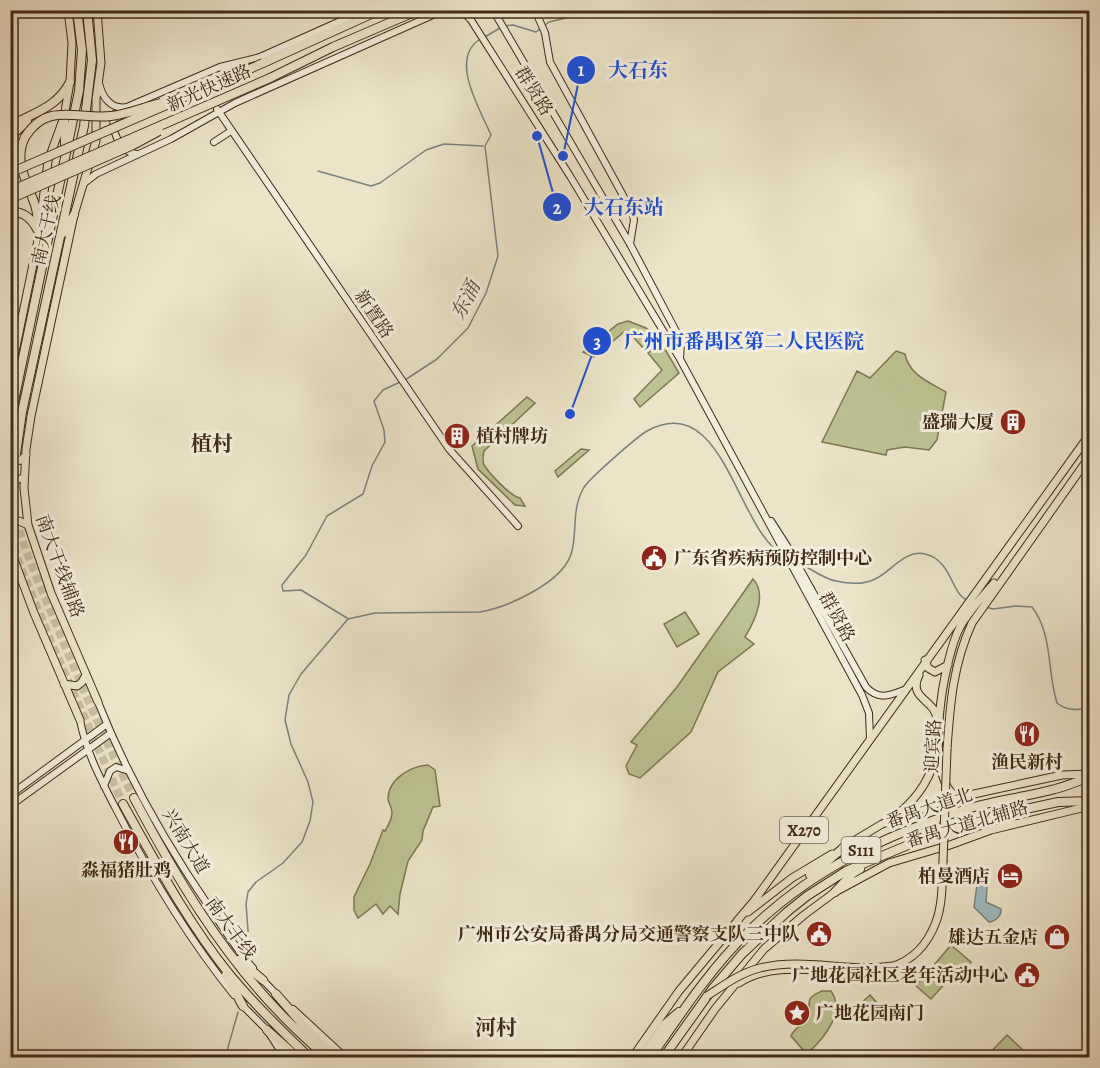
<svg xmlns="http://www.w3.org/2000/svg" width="1100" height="1068" viewBox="0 0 1100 1068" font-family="Alegreya,'Noto Serif SC',serif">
	<rect width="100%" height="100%" fill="#ece4c8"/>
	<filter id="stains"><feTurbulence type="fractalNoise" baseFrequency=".00333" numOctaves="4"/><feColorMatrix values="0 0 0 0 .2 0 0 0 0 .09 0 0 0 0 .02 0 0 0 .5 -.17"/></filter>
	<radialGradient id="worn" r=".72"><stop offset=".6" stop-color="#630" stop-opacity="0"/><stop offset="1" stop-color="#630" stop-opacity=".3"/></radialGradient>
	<path fill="#bdc292" stroke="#7e7654" stroke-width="1.5" d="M628 321 646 328 655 335 644 349 628 331H625L594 357 583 352 618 324Z
		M663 346 679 373 640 407 634 399 662 370 648 353 655 348Z
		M896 351 905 354C909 375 929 382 946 392L937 440 929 450 905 447 887 450 886 455 822 442 857 371 870 378Z
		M527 397 535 403 484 451C483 456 482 461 484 465 490 474 510 496 520 498L525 506 515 505 478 469 472 446Z
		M581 449 589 450 558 477 555 471Z
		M753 579C768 595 754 622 745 637L754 644 718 672 691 732 640 778 629 774 626 766 637 745 631 742 677 687Z
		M685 612 699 634 677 647 664 624Z
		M428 765 435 770 440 806 433 807 423 831 422 840 408 861 400 894 398 914 390 906 383 914 376 904 358 918 354 910V897L370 864 383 830 385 831C388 826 392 819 392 813 392 808 389 804 388 799 388 779 411 766 428 765Z
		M951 945 971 962 955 982 934 965Z
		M933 966 949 979 931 999 916 986Z
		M822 991H831C846 1012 824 1038 809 1052H805L791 1036C794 1028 799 1028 805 1022 812 1015 807 1006 810 999 812 995 818 993 822 991Z
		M870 995 885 1012 875 1021 860 1004Z
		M1007 1035 1026 1053 1021 1057H986Z"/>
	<path fill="#9fbbc1" stroke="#79817c" stroke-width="1.5" d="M982 881 987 887 986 902 1001 909C1002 915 995 922 989 922L974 907 977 885Z"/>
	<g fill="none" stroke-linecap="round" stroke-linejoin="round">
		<path stroke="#79817c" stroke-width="1.5" d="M545 25 549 22 600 10
			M504 26 513 25 536 32 541 28
			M483 38 500 28
			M318 171 371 186 380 183 426 150 444 144 483 146
			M405 380 437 359 468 328 486 293 498 256 485 146 491 135C481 111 449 60 479 40
			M798 562C810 568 823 579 836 581 849 584 865 585 877 578 891 571 906 549 925 554 952 560 951 594 967 600
			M986 607 993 609 1016 606 1032 607C1053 634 1047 672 1057 703 1067 711 1077 710 1090 708
			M347 618 301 590 283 591 282 585 306 555 327 516 363 494 372 466 385 442 384 430 374 401 383 390 400 382
			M249 943 246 904 248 892 256 882 283 863 302 842 310 821 313 802 308 782 291 744 285 720 289 695 301 674 348 619 375 613 480 612C508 607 565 582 572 551 577 530 572 509 583 489 587 480 637 437 647 431 724 389 736 529 783 555
			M225 1058 238 1012"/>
		<path stroke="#cabfa4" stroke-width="8" stroke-dasharray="8 4" stroke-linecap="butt" d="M10 472 15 456
			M10 495C18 537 37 578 53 617 78 678 104 739 134 798
			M10 535 22 570 53 646 123 804"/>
		<defs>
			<path id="secondary" d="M458 10 465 14 471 20 570 176 680 359 862 695 869 713 870 739
				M493 10 630 244 678 335 681 343 680 358
				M535 10 545 33 550 62 632 212 634 220 630 244
				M99 83C102 97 111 110 127 107L220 67 260 57 365 10
				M217 109 449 449 518 526
				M115 114C109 128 120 153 137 154
				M214 142 231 131
				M83 184 96 174 171 139 235 103 444 10
				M10 483 24 477
				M771 521 787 546 866 687C878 700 889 696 904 690
				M98 702C127 775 166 844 210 908 223 928 236 949 253 968
				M80 720C86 752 101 780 116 809 150 875 187 937 234 995
				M104 786 110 771 116 767 129 771
				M10 795 107 724
				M10 806 111 733
				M261 978 279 997
				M240 1003 267 1030 285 1058
				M293 1009 346 1058"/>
			<path id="primary" d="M97 10 101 63 96 99V141L74 215 31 416 26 449 24 488 28 525 51 593 98 702
				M10 376 38 240 48 161 64 117 70 82 72 43 68 10
				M10 462 21 460 26 455
				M10 524 19 521 28 525
				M10 549 34 613 80 720
				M925 660 928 668 935 672 948 665
				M919 675C907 700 937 699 937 721
				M64 684 77 686 82 682 86 675
				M947 749C950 705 953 664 972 623L1090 456
				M957 797C922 777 944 657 960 627 969 611 983 596 994 583
				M894 817C915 801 931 780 936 753
				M842 848 882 824 946 800 1062 775 1090 774
				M748 912 792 878 832 854
				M737 921 754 901 1090 434
				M739 983C799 943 902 1012 936 922 943 903 942 881 943 862
				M632 1058 679 991 739 919
				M681 1058 715 1009 764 949 804 915 835 892 889 863 950 845 991 830 1090 806"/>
			<path id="highway" d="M263 63 380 10
				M270 78 333 47 419 10
				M64 117 65 145
				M10 126C33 113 58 107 70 82
				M10 137 27 121
				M25 137C13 162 27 181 35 205 38 214 38 223 39 233
				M10 211C24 212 31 218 37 229
				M63 233 74 215
				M10 420 79 91 82 50 77 10
				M16 454 22 412 84 126 92 60 87 10
				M134 798C175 875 219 950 280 1013 295 1029 311 1043 327 1058
				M123 804C156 863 188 923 230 975 255 1005 282 1031 310 1058
				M810 875 846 846
				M835 892 853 873 860 869
				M239 960 263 980
				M226 975 243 1006
				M276 994 304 1026 338 1058
				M267 1030 298 1058
				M641 1058 664 1025 679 1012
				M650 1058C680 1015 710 969 748 932 809 871 885 835 967 809 996 800 1026 797 1055 789 1067 786 1078 781 1090 777
				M663 1058 713 988 742 954 787 912 807 896 846 871 932 835 989 817 1058 802 1090 801"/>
		</defs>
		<use href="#secondary" stroke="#402a15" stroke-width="8"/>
		<use href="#primary" stroke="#402a15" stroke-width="9"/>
		<use href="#highway" stroke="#402a15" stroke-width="10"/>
		<use href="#secondary" stroke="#f3eddb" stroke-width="6"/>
		<use href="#primary" stroke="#ece4c8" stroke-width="7"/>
		<use href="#highway" stroke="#ece4c8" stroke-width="8"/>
		<defs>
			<path id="primary-bridge" d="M943 862 947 749
				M707 996C724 985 740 973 760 968 804 957 849 973 893 966"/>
			<path id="highway-bridge" d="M25 137C48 101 77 120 111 116 128 114 144 107 161 103
				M10 173 263 63
				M10 191 270 78
				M10 199 133 145 159 131"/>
		</defs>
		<use href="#primary-bridge" stroke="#402a15" stroke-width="9" stroke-linecap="butt"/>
		<use href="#highway-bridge" stroke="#402a15" stroke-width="10" stroke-linecap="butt"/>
		<use href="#primary-bridge" stroke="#ece4c8" stroke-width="7"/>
		<use href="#highway-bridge" stroke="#ece4c8" stroke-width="8"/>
	</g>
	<defs>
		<symbol id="building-disc" viewBox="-11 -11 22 22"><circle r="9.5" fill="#8f2418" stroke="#f3eddb"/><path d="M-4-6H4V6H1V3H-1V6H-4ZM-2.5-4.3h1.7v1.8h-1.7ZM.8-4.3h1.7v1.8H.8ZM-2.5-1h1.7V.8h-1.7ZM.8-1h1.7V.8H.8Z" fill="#fff"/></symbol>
		<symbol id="civic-disc" viewBox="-11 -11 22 22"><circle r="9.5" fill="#8f2418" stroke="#f3eddb"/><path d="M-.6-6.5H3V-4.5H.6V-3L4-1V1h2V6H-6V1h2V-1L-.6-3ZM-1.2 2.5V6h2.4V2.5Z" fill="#fff"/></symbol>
		<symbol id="restaurant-disc" viewBox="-11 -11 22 22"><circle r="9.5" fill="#8f2418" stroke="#f3eddb"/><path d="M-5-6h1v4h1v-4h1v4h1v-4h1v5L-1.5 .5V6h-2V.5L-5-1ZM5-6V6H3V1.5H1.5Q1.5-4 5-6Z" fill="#fff"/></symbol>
		<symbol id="hotel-disc" viewBox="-11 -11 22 22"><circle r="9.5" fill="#8f2418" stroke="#f3eddb"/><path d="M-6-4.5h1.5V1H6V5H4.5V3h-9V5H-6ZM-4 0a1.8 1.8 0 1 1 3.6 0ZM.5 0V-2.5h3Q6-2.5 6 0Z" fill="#fff"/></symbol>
		<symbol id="shop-disc" viewBox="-11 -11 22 22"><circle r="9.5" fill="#8f2418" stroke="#f3eddb"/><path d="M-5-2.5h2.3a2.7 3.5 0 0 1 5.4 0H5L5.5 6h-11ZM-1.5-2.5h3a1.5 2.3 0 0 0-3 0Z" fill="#fff"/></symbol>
		<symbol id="sight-disc" viewBox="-11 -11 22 22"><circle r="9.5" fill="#8f2418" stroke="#f3eddb"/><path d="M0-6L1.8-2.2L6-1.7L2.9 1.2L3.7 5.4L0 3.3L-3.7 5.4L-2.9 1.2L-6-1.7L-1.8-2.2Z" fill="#fff"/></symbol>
	</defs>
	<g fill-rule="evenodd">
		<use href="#building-disc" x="998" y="407" width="30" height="30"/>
		<use href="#building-disc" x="442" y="421" width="30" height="30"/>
		<use href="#civic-disc" x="639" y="543" width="30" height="30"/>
		<use href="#restaurant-disc" x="1012" y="719" width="30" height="30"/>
		<use href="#restaurant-disc" x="111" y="827" width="30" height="30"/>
		<use href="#hotel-disc" x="995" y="861" width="30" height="30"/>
		<use href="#civic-disc" x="804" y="919" width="30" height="30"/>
		<use href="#shop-disc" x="1042" y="922" width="30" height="30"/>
		<use href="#civic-disc" x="1012" y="960" width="30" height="30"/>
		<use href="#sight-disc" x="782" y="998" width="30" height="30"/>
	</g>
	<g text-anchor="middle" stroke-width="6" stroke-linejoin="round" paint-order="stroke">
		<g fill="#f3eddb" stroke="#766450" stroke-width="1.5">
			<rect x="780" y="817" width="48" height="26" rx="4.5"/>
			<rect x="841.5" y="837" width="39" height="26" rx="4.5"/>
		</g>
		<g font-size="16" font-weight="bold" fill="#402a15">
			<text x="804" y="836">X270</text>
			<text x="861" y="856">S111</text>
		</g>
		<g font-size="18" fill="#402a15" stroke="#f3eddb">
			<text transform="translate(209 88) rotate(-24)" y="6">新光快速路</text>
			<text transform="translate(534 91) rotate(58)" y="6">群贤路</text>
			<text transform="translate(46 230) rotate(-77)" y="6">南大干线</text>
			<text transform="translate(374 314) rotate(56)" y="6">新置路</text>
			<text transform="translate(60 566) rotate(70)" y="6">南大干线辅路</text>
			<text transform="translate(837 617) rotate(61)" y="6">群贤路</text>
			<text transform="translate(933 746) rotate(-87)" y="6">迎宾路</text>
			<text transform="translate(929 808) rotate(-19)" y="6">番禺大道北</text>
			<text transform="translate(967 824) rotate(-16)" y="6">番禺大道北辅路</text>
			<text transform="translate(186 841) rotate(59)" y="6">兴南大道</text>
			<text transform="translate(231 928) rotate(54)" y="6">南大干线</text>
		</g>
		<g font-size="18" font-weight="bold" fill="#402a15" stroke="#f3eddb" text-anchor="end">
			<text x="994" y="428">盛瑞大厦</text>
			<text x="476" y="442" text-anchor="start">植村牌坊</text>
			<text x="674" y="564" text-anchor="start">广东省疾病预防控制中心</text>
			<text x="1027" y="768" text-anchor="middle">渔民新村</text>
			<text x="126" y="876" text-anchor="middle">淼福猪肚鸡</text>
			<text x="990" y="882">柏曼酒店</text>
			<text x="800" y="940">广州市公安局番禺分局交通警察支队三中队</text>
			<text x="1038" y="943">雄达五金店</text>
			<text x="1008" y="981">广地花园社区老年活动中心</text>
			<text x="816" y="1019" text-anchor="start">广地花园南门</text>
		</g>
		<g font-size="20" font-style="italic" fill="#584e40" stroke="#f3eddb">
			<text transform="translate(465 300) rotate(-63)" y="7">东涌</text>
		</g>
		<g font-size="21" font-weight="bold" fill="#402a15" stroke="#f3eddb">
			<text x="212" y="451">植村</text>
			<text x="496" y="1035">河村</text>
		</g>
	</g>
	<path fill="none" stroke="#1d4ed8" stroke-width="2" d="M563 156L581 70M537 136L557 207M570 414L597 341"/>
	<g fill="#1d4ed8" stroke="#f3eddb" stroke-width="2">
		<circle cx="563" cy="156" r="6"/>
		<circle cx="537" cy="136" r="6"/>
		<circle cx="570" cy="414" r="6"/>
		<circle cx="581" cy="70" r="15"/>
		<circle cx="557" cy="207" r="15"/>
		<circle cx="597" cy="341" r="15"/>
	</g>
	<g font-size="18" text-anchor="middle" font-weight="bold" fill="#fff">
		<text x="581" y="76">1</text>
		<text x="557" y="214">2</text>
		<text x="597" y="348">3</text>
	</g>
	<g font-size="20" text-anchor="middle" font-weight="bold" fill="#1d4ed8" stroke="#f3eddb" stroke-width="6" stroke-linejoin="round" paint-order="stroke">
		<text x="638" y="77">大石东</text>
		<text x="624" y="214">大石东站</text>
		<text x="744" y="348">广州市番禺区第二人民医院</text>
	</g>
	<rect width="1100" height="1068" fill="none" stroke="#ece4c8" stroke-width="36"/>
	<rect x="12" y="12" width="1076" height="1044" fill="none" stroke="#402a15" stroke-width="3"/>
	<rect x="18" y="18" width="1064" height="1032" fill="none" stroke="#402a15" stroke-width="1.5"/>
	<rect width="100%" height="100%" filter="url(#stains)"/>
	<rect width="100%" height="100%" fill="url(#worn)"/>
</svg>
